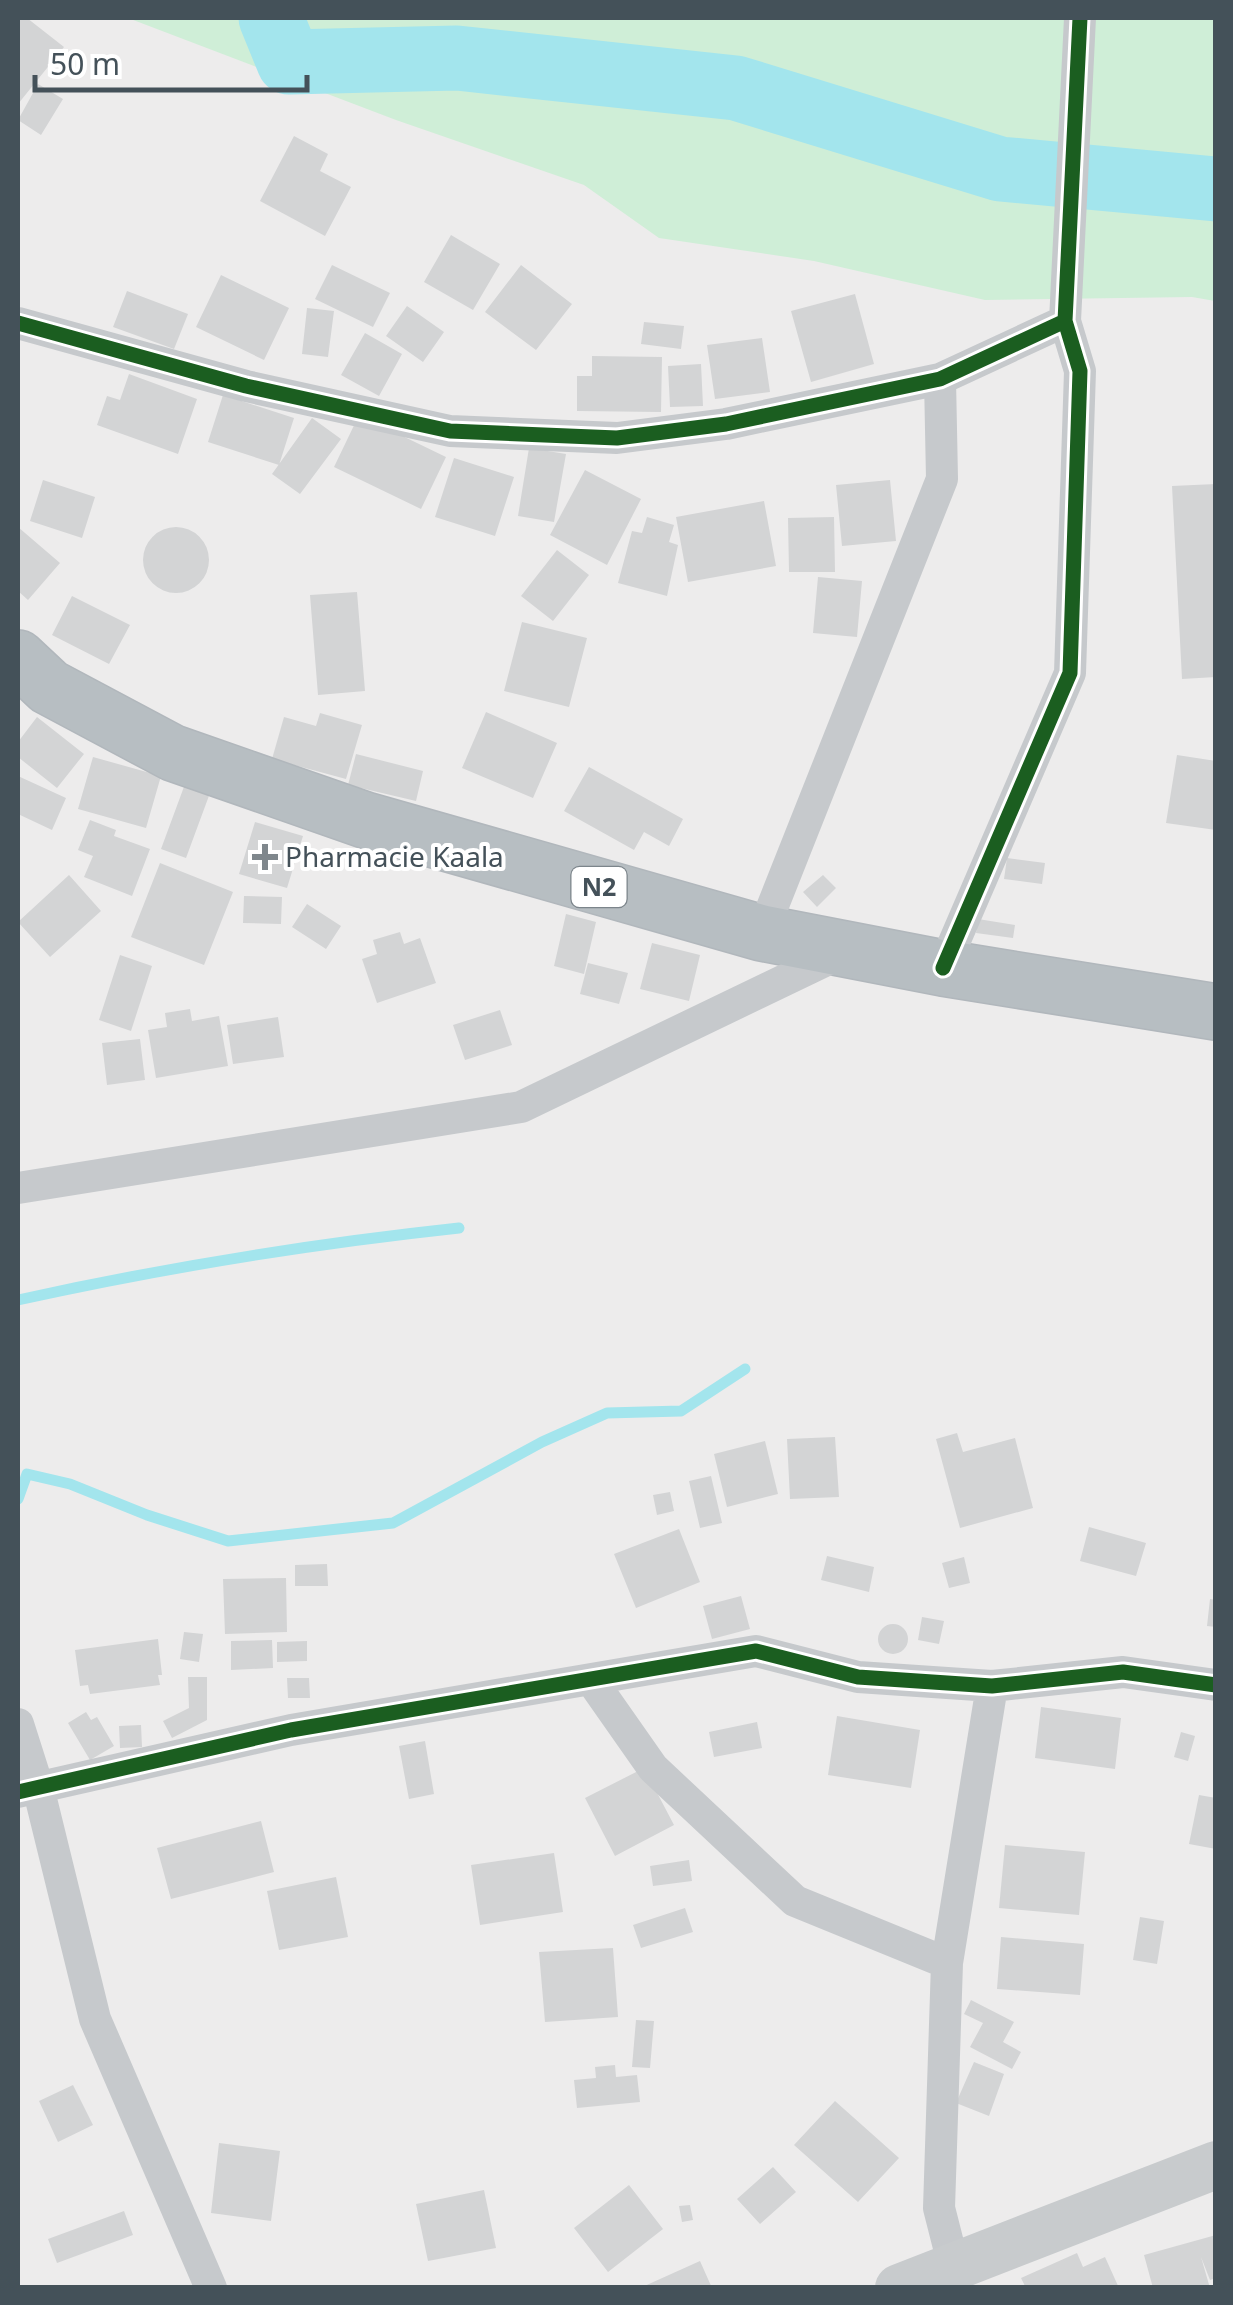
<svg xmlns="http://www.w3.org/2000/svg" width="1233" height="2305" viewBox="0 0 1233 2305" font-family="'Noto Sans',sans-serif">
	<rect width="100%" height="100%" fill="#edecec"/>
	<path fill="#cfeed7" d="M128 18H1215V301L1192 297 985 300 814 261 659 238 584 185 396 120Z"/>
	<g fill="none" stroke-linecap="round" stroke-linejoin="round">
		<path stroke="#a3e5ed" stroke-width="11" d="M18 1300C163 1268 310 1244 459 1228
			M18 1499 27 1474 70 1484 147 1515 228 1541 393 1523 542 1442 607 1413 681 1411 745 1369"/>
		<path stroke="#a3e5ed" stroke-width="65" d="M271 18 289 62 457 58 736 88 1000 169 1216 189"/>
	</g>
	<path fill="#d3d4d5" d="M18 18H27L64 47 18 104Z
		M38 84 63 99 41 135 18 120Z
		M294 136 328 154 320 171 351 187 325 236 260 201Z
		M451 235 500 264 473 310 424 282Z
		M332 265 390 293 373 327 315 299Z
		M521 265 572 304 536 350 485 312Z
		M221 275 289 308 264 360 196 327Z
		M127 291 188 314 174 349 113 327Z
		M855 294 874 364 811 382 791 311Z
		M407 306 444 332 423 362 386 336Z
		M307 308 334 311 328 357 302 354Z
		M644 322 684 326 681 349 641 344Z
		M365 333 402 354 379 396 341 375Z
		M762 338 770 392 715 399 707 345Z
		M592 356 662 357 661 412 577 411V376H592Z
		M701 364 703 406 670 407 668 366Z
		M129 374 197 399 178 454 97 425 107 396 120 400Z
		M223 395 294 418 279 465 208 442Z
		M359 415 446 457 421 509 334 467Z
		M312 418 341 439 300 494 272 474Z
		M529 448 566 454 554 522 518 516Z
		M454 458 514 477 495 536 435 517Z
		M585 470 641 499 607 565 550 535Z
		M43 480 95 497 82 538 30 521Z
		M890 480 896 541 842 546 836 485Z
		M1216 484V677L1182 679 1172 486Z
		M764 501 776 566 688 582 676 517Z
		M647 517 674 525 669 542 678 545 667 596 618 583 632 531 642 533Z
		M834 517 835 572H789L788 518Z
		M143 560a33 33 0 1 1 66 0a33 33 0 1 1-66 0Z
		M18 527 60 563 28 600 18 591Z
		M557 550 589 575 553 621 521 596Z
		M818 577 862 581 857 637 813 633Z
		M357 592 365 691 318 695 310 595Z
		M72 596 130 625 109 664 52 635Z
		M522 622 587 638 569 707 504 691Z
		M486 712 557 743 533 798 462 768Z
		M320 713 362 725 346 779 272 759 284 717 316 726Z
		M37 717 84 754 57 788 18 757V742Z
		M356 754 423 771 416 801 348 785Z
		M1177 755 1216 761V830L1166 823Z
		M93 757 161 776 146 828 78 809Z
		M589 767 683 819 669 846 644 832 634 850 564 811Z
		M18 776 66 798 52 830 18 814Z
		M185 784 210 793 186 858 161 849Z
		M90 820 116 830 114 836 150 849 132 896 84 877 93 856 78 850Z
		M255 822 303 836 287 888 239 874Z
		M1007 858 1045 863 1042 884 1004 879Z
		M160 863 233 892 204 965 131 937Z
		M69 875 101 911 50 957 18 922Z
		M823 875 836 888 817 907 803 892Z
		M244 896 282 897 281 924 243 923Z
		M307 904 341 926 326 949 292 927Z
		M566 914 596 922 584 974 554 966Z
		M978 919 1015 925 1013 938 976 933Z
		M400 932 404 944 420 938 436 983 377 1003 362 959 377 954 373 940Z
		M652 943 700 955 689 1001 640 989Z
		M120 955 152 966 131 1031 99 1020Z
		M588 963 628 973 619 1004 580 994Z
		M190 1009 192 1021 219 1016 228 1066 156 1078 148 1030 167 1027 165 1013Z
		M500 1010 512 1045 465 1060 453 1025Z
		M278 1017 284 1057 233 1064 227 1025Z
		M140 1039 145 1080 107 1085 102 1043Z
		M957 1433 963 1452 1015 1438 1033 1508 960 1528 936 1439Z
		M835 1437 839 1497 790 1499 787 1439Z
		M765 1441 778 1494 727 1507 714 1454Z
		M711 1476 722 1523 700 1528 689 1481Z
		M670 1492 674 1511 657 1515 653 1495Z
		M1089 1527 1146 1543 1136 1576 1080 1561Z
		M679 1529 700 1582 636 1608 614 1554Z
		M827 1556 874 1567 869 1592 821 1580Z
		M964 1557 970 1583 949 1588 942 1563Z
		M327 1564 328 1586H295V1565Z
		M286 1578 287 1632 225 1634 223 1579Z
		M741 1596 750 1629 712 1639 703 1606Z
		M1210 1599 1216 1600V1627L1207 1626Z
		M922 1617 944 1621 939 1644 918 1640Z
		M878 1639a15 15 0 1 1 30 0a15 15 0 1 1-30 0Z
		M184 1632 203 1634 199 1662 180 1659Z
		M158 1639 162 1675H158L160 1685 90 1694 88 1685 80 1686 75 1650Z
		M272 1640 273 1668 231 1670V1641Z
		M307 1641V1661L277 1662V1642Z
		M188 1677H207V1720L172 1738 163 1721 189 1708Z
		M287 1678H309L310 1698H288Z
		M1041 1707 1121 1718 1115 1769 1035 1758Z
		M86 1712 91 1720 97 1717 114 1746 90 1760 68 1723Z
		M837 1716 920 1730 911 1788 828 1775Z
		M757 1722 762 1748 714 1757 709 1732Z
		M141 1725 142 1747 120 1748 119 1726Z
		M1181 1732 1195 1736 1188 1761 1174 1757Z
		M425 1741 434 1794 409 1799 399 1746Z
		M644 1768 674 1825 615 1856 585 1798Z
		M1199 1795 1216 1798V1849L1189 1844Z
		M261 1821 274 1872 171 1899 157 1848Z
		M1005 1845 1085 1852 1079 1915 999 1908Z
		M554 1853 563 1912 480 1925 471 1865Z
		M689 1860 692 1881 653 1886 650 1866Z
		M336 1877 348 1937 279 1950 267 1891Z
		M685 1908 693 1932 641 1948 633 1925Z
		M1140 1917 1164 1921 1157 1964 1133 1960Z
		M1001 1937 1084 1944 1080 1995 997 1989Z
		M613 1948 618 2017 545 2022 539 1952Z
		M971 2000 1014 2022 1003 2042 1021 2052 1012 2069 970 2047 983 2023 964 2014Z
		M636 2020 654 2021 650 2068 632 2067Z
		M974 2062 1004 2074 989 2116 956 2103Z
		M615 2065 616 2077 637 2075 640 2102 577 2108 574 2080 596 2078 595 2067Z
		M73 2085 93 2125 58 2142 39 2101Z
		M835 2101 899 2158 858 2202 794 2145Z
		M219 2143 280 2151 271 2221 211 2213Z
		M773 2167 796 2192 760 2224 737 2199Z
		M629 2185 663 2229 608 2272 574 2228Z
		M484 2190 496 2248 428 2261 416 2204Z
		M690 2205 693 2220 682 2222 679 2206Z
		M124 2211 133 2235 57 2263 48 2239Z
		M1216 2235V2278L1210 2280 1201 2257 1210 2288H1153L1144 2255Z
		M1077 2253 1083 2267 1105 2257 1119 2288H1026L1021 2278Z
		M700 2261 712 2288H640Z"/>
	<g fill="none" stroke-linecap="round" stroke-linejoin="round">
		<defs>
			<path id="highway" d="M18 658 49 687 173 753 365 820 762 933 943 968 1216 1012"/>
		</defs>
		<use href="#highway" stroke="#b1b7bc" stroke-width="58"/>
		<path stroke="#c6c9cc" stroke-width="32" d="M18 323 246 386 450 431 617 438 726 424 940 379 1065 321
			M762 933 942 479 940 379
			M943 968 1070 673 1080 371 1065 321 1080 18
			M18 1188 521 1107 843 952
			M592 1681 653 1768 795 1901 947 1963
			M18 1724 38 1787 95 2019 211 2288
			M18 1792 291 1730 756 1651 858 1677 992 1686 1123 1672 1216 1685
			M954 2267 939 2208 947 1963 992 1686"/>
		<path stroke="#c8cbcd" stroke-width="48" d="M899 2288 1216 2165"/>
		<use href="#highway" stroke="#b7bec2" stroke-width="55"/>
		<defs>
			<path id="cycleway" d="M18 323 246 386 450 431 617 438 726 424 940 379 1065 321
				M943 968 1070 673 1080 371 1065 321 1080 18
				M18 1792 291 1730 756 1651 858 1677 992 1686 1123 1672 1216 1685"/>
		</defs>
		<use href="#cycleway" stroke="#fff" stroke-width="21"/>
		<use href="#cycleway" stroke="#1b5e20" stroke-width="15"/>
	</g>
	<path fill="#7f878c" stroke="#fff" stroke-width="4" d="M260 842h10v10h10v10h-10v10h-10v-10h-10v-10h10z"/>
	<g text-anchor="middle" stroke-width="8" stroke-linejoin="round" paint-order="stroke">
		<rect fill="#fff" stroke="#7c858b" stroke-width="2.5" x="571.5" y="867" width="55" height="40" rx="8"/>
		<g font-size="25" font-weight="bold" fill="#445159">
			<text x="599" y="896">N2</text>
		</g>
		<g font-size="28" fill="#445159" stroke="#fff" text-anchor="start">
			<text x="285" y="867">Pharmacie Kaala</text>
		</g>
	</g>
	<rect width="1233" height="2305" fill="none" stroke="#445159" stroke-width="40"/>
	<path d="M35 75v15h272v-15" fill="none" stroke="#445159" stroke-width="5"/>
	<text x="50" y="75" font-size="30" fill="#445159" stroke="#ffffff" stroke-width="8" paint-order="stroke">50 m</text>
</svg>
